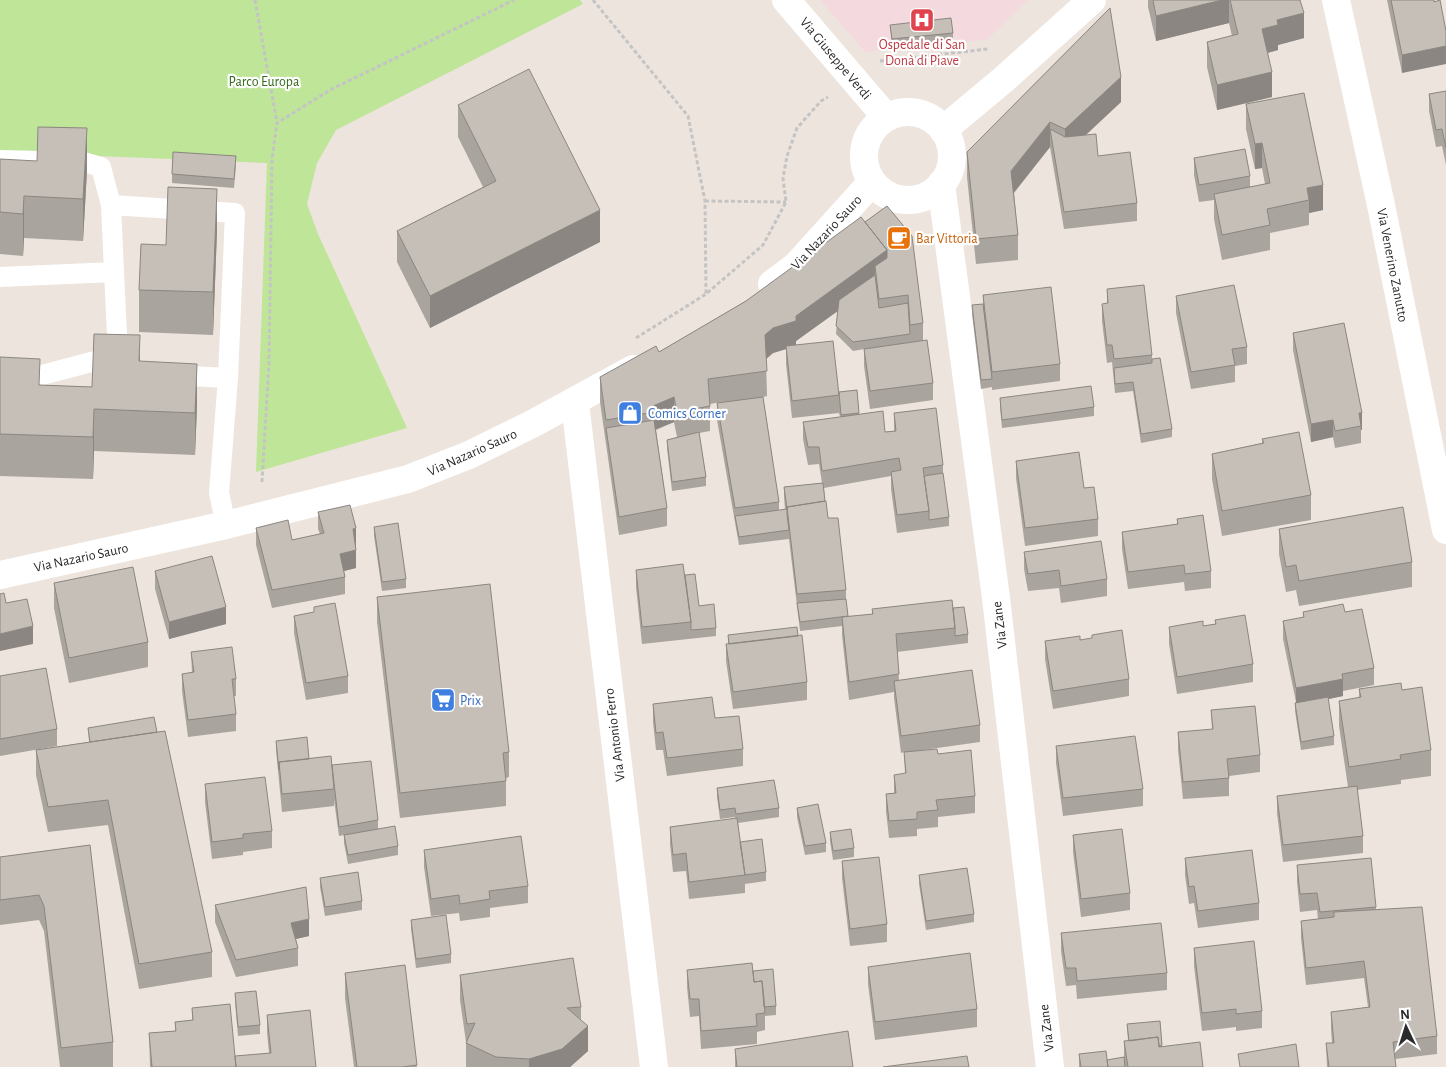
<svg xmlns="http://www.w3.org/2000/svg" width="1446" height="1067" viewBox="0 0 1446 1067" font-family="'Alegreya Sans',sans-serif">
	<rect width="100%" height="100%" fill="#ede4dd"/>
	<path fill="#f4dadf" d="M820 0H1028L987 40 892 48 866 53Z"/>
	<path fill="#bee598" d="M0 0H580L583 4 336 130 317 163 307 204 318 234 407 428 256 472 267 163 0 152Z"/>
	<g fill="none" stroke-linecap="round" stroke-linejoin="round">
		<path stroke="#c4c4c4" stroke-width="3" stroke-dasharray="4 2.5" stroke-linecap="butt" d="M255 0 277 123
			M593 0 688 116 705 201 706 294
			M880 61 988 49
			M705 201 786 202
			M636 338 706 294 763 245 786 202 783 178 787 156 797 128 821 101 828 97
			M262 482 269 363 272 159 277 123 330 90 514 0"/>
		<path stroke="#fff" stroke-width="20" d="M0 160 84 162 101 167 111 205 114 272
			M111 205 235 213 228 378
			M0 277 114 272 118 355 0 386
			M171 375 228 378 219 493 226 525"/>
		<path stroke="#fff" stroke-width="28" d="M1336 0 1381 205 1446 530
			M941 184 996 598 1050 1067
			M575 403 654 1067"/>
		<path stroke="#fff" stroke-width="28" d="M786 0 886 117
			M864 156a44 44 0 1 1 88 0a44 44 0 1 1-88 0Z
			M943 130 1003 80 1092 0
			M772 284 796 266 872 182
			M0 575 226 525 408 479 469 455 534 423 633 369"/>
	</g>
	<path fill="#aaa49e" fill-rule="evenodd" d="M1148 0H1300L1304 38 1278 45V50L1268 53 1272 97 1217 110 1207 67V42L1232 36 1229 23 1156 41 1148 7Z
		M1387 0H1434L1402 73Z
		M1110 8 1121 102 1086 135 1098 156 1137 203V221L1064 229 1050 147 1014 193 1018 235V260L976 264 967 177V152Z
		M890 25 953 33V41L892 48Z
		M1446 91V165L1442 146 1436 147 1429 111V94Z
		M1246 104 1323 210 1309 213V225L1270 233V250L1222 260 1214 219V200L1199 202 1194 175V158L1250 176V187L1265 184 1262 168 1255 169 1246 129Z
		M458 105 600 242 430 328 397 262V231L483 187 458 137Z
		M0 159 87 170 83 241 24 238 23 256 0 254Z
		M236 165 234 188 172 183V174Z
		M887 206 923 323V341L933 383V400L870 409 864 366V349L853 351 836 334 838 311 796 341V345L839 392 857 390 859 414 885 432 894 431V413L943 465V473L949 517V526L897 533 891 489V476L824 488 825 501 828 518 846 590V599L848 617 872 614V609L953 608 968 634V643L897 652 899 680 980 725V742L923 750 938 754 975 796V813L938 817V827L917 829V836L889 838 886 811V794L894 793V775L905 774 904 752 901 753 894 698V692L849 700 842 635V626L800 631 789 539 739 545 717 420V403L726 401 710 404V431L699 433 706 477V486L672 491 667 448V440L677 437 674 422 656 430 667 508V526L619 535 600 402V377L659 352 746 301 865 222ZM786 349V364L792 418 839 413 840 417 803 422V439L808 465 819 464 822 483 784 487V496L785 510H779V502L763 397 767 396 766 359 773 353Z
		M217 231 213 335 139 332V290L166 245Z
		M1107 289 1152 355V359L1172 429V437L1141 443 1133 391 1115 393 1112 362 1107 363 1102 321V304L1107 303Z
		M983 295 1060 364V381L992 390V387L981 389 972 314V305L983 304Z
		M1176 296 1247 347V364L1235 366V382L1191 389 1176 313Z
		M1344 323 1362 430H1361V443L1335 448 1333 437 1311 442 1293 350V333Z
		M0 357 40 385 92 387 140 362 197 406 195 455 94 451 93 479 0 476Z
		M1000 398 1094 407V416L1002 428 1000 407Z
		M1262 439 1311 495V520L1222 536 1212 479V454L1262 443Z
		M1016 461 1084 488 1098 519V536L1025 546 1016 478Z
		M318 512 356 545V568L344 571 345 577V594L272 608 256 545V528L292 540 320 534 318 529Z
		M1177 519 1211 571V588L1185 591 1184 582 1128 589 1122 549V532L1177 524Z
		M374 527 406 579V588L382 591 374 536Z
		M1279 529 1412 562V587L1299 606 1296 590 1286 592 1279 554Z
		M1024 552 1107 579V596L1061 603 1059 588 1028 591 1024 569Z
		M636 570 685 575 699 606 716 628V636L642 644 636 587Z
		M155 571 226 624 169 639 155 589Z
		M54 583 148 642V667L69 683 54 608Z
		M377 597 509 752V777L506 778V806L400 818 377 622Z
		M314 607 348 676V693L306 700 294 633V616L314 612Z
		M1303 612H1345L1374 668V685L1343 691V696L1328 699 1334 736V745L1301 750 1295 711V703L1296 702 1283 639V621L1303 618Z
		M1215 620 1253 664V682L1177 694 1169 644V627L1203 626 1215 624Z
		M728 635 798 636 807 682V700L733 709 726 661V644H728Z
		M1080 640 1129 679V696L1053 709 1045 659V641Z
		M191 652 236 679V696H234L236 714V731L188 737 182 691V674L192 673Z
		M0 676 57 729V746L0 756Z
		M1359 689 1402 690 1431 750V776L1401 780V784L1357 790 1363 836V853L1283 862 1277 813V796L1348 787 1339 726V701L1359 698Z
		M653 704 743 749V766L667 776 663 750H656L653 722Z
		M1211 710 1260 755V772L1229 776V796L1183 799 1178 750V732L1212 730Z
		M88 728 157 732 212 952V977L139 989 108 825 48 832 36 775V750L89 742Z
		M276 741 309 759 332 765 378 820V829L398 846V855L348 864 344 843V835L339 836 334 800V806L282 812 276 750Z
		M1056 746 1143 789V806L1063 816 1056 763Z
		M205 784 272 831V848L243 852V855L212 859 205 802Z
		M717 788 779 808V817L738 823 740 842 766 872V881L745 884V893L689 899 686 871 673 872 670 844V827L735 819V817L720 819 717 797Z
		M797 808 826 843V852L805 855 797 817Z
		M830 832 854 848V857L833 860 830 841Z
		M1073 835 1130 893V910L1081 917 1073 852Z
		M90 845 113 1042V1067H60L44 931 39 920 0 925V857Z
		M424 850 528 886V903L490 908V917L460 921 459 913 431 916 424 867Z
		M1185 858 1259 903V920L1198 928 1194 903 1189 904 1185 875Z
		M842 861 887 924V942L850 946 842 878Z
		M1297 865 1376 907V910L1437 1036V1054L1395 1059 1396 1067H1327L1326 1043H1332L1331 1029V1012L1368 1007 1364 978 1306 985 1301 938V921L1318 919 1317 910 1300 912 1297 882Z
		M919 875 974 914V922L926 930 919 884Z
		M320 878 362 901V910L325 916 320 887Z
		M215 905 309 936 296 939 298 948V966L236 977 215 922Z
		M411 920 451 954V963L416 968 411 929Z
		M1061 933 1167 973V990L1077 999 1076 985 1066 986 1061 951Z
		M1194 948 1262 1011V1028L1236 1031V1027L1202 1031 1194 966Z
		M405 965 417 1067H354L345 998V973Z
		M868 967 977 1009V1027L875 1040 868 984Z
		M687 970 753 971 776 1006V1015L765 1016V1030L757 1032V1044L701 1049 699 1016 690 1017 687 987Z
		M460 975 581 1007V1021L588 1051 570 1067H466V1042L460 1000Z
		M235 993 260 1025V1034L238 1036 235 1002Z
		M192 1008 235 1056 269 1053 267 1032V1015L316 1067H150L149 1033 175 1031V1022L192 1020Z
		M1160 1021 1162 1046 1203 1067H1079V1054L1107 1060 1124 1057V1041H1128L1127 1024Z
		M735 1049 853 1067H735Z"/>
	<path fill="#8b8681" d="M1222 0H1229V23L1156 41V16Z
		M1304 13V38L1278 45V50L1262 54V29L1277 20Z
		M1446 46V64L1402 73V55Z
		M1272 72V97L1217 110V85Z
		M1121 77V102L1065 154V129Z
		M1050 122V147L1011 196V171Z
		M87 128V170L83 241V199Z
		M1262 143V168L1255 169V144Z
		M1323 185V210L1309 213V200L1307 188Z
		M217 189V231L213 335V292Z
		M24 196V238L23 256V214Z
		M600 210V242L430 328V296Z
		M887 250V275L875 266V284L796 341V346L773 353 765 360V335L773 328 796 316Z
		M140 335V377L139 361Z
		M197 364V406L195 455V413Z
		M674 397V422L654 430V412L653 406Z
		M94 409V451L93 479V437Z
		M1359 413H1362V430H1361Z
		M1333 420V437L1311 442V424Z
		M356 528V545L353 546V529Z
		M356 550V568L340 572V554Z
		M226 607V624L169 639V622Z
		M33 626V644L0 651V634Z
		M1343 679V696L1296 706V688Z
		M309 919V936L291 940V923Z
		M588 1026V1051L570 1067H529V1059Z"/>
	<path fill="#c6bfb8" stroke="#8b8681" d="M1153 0H1222L1156 16Z
		M1230 0H1300L1304 13 1277 20 1278 25 1262 29 1272 72 1217 85 1207 42 1238 34Z
		M1391 0H1434V2L1440 0 1446 31V46L1402 55Z
		M1110 8 1121 77 1065 129 1050 122 1011 171 1018 235 976 239 967 152Z
		M951 18 953 33 892 39 890 25Z
		M529 69 600 210 430 296 397 231 496 181 458 105Z
		M1446 91V148L1442 129 1436 130 1429 94Z
		M1304 93 1323 185 1307 188 1309 200 1267 209 1270 225 1222 235 1214 194 1270 183 1262 143 1255 144 1246 104Z
		M38 127 87 128 83 199 24 196 23 214 0 212V159L37 161Z
		M1050 129 1065 137 1096 134 1098 156 1130 152 1137 203 1064 212Z
		M1245 149 1250 176 1199 185 1194 158Z
		M173 152 236 156 234 179 172 174Z
		M168 187 217 189 213 292 139 290 141 244 166 245Z
		M887 206 912 236 923 323 910 325 908 295 879 299 875 266 887 258V250L865 222Z
		M861 217 887 250 796 316V321L773 328 765 335 767 371 708 379 710 406 677 412 674 397 653 406 654 412 606 420 600 377 656 346 659 352 746 301Z
		M875 275 879 308 908 303 910 334 853 342 836 326 839 300Z
		M1144 285 1152 355 1114 359 1112 345H1107L1102 304 1108 303 1107 289Z
		M1234 285 1247 347 1232 349 1235 365 1191 372 1176 296Z
		M1051 287 1060 364 992 372 983 295Z
		M983 304 992 379 981 380 972 305Z
		M1344 323 1362 413H1359L1361 426 1335 431 1333 420 1311 424 1293 333Z
		M94 334 140 335 139 361 197 364 195 413 94 409 93 437 0 434V357L40 359 39 385 92 387Z
		M927 340 933 383 870 391 864 349Z
		M833 341 839 395 792 401 786 346Z
		M1160 358 1172 429 1141 434 1133 382 1115 384 1114 368 1152 363V359Z
		M1091 386 1094 407 1002 420 1000 398Z
		M857 390 859 413 841 415 839 392Z
		M763 397 779 502 735 508 717 403Z
		M936 408 943 465 923 468 929 511 897 515 891 472 901 470 899 458 822 471 819 447H808L803 422 883 411 885 432 896 431 894 413Z
		M654 420 667 508 619 517 606 428Z
		M699 432 706 477 672 482 667 440Z
		M1299 432 1311 495 1222 511 1212 454 1264 443 1262 439Z
		M1079 452 1084 488 1094 487 1098 519 1025 528 1016 461Z
		M943 473 949 517 929 520V511L924 476Z
		M823 483 825 501 787 507V515L789 530 739 537 735 516 787 509 784 487Z
		M826 501 828 518H838L846 590 797 594 787 507Z
		M350 505 356 528 353 529 356 550 340 554 345 577 272 590 256 528 288 520 292 540 324 533 318 512Z
		M1403 507 1412 562 1299 581 1296 565 1286 567 1279 529Z
		M1203 515 1211 571 1185 574 1184 565 1128 572 1122 532 1178 524 1177 519Z
		M398 523 406 579 382 582 374 527Z
		M1101 541 1107 579 1061 586 1059 570 1028 574 1024 552Z
		M212 556 226 607 169 622 155 571Z
		M683 564 691 622 642 627 636 570Z
		M133 567 148 642 69 658 54 583Z
		M695 574 699 606 714 604 716 628 691 630V622L685 575Z
		M490 584 509 752 503 753 506 781 400 793 377 597Z
		M4 593 6 603 27 599 33 626 0 634V594Z
		M846 599 848 616 800 622 797 603Z
		M952 600 955 628 896 634 899 674 849 682 842 617 873 614 872 609Z
		M335 603 348 676 306 683 294 616 314 612V607Z
		M1343 604 1345 612 1362 609 1374 668 1342 674 1343 679 1296 688 1283 621 1304 617 1303 612Z
		M964 607 968 634 955 636V628L953 608Z
		M1245 615 1253 664 1177 677 1169 627 1203 621V626L1216 624 1215 620Z
		M797 627 798 636 729 644 728 635Z
		M1122 630 1129 679 1053 691 1045 641 1080 636V640L1092 638V635Z
		M802 635 807 682 733 692 726 644Z
		M232 647 236 679H232L236 714 188 720 182 674 194 672 191 652Z
		M46 668 57 729 0 739V676Z
		M972 670 980 725 901 736 894 681Z
		M1401 683 1402 690 1422 687 1431 750 1400 755 1401 759 1349 767 1339 701 1361 697 1359 689Z
		M712 697 715 718 739 716 743 749 667 758 663 732 656 733 653 704Z
		M1328 697 1334 736 1301 742 1295 703Z
		M1255 706 1260 755 1227 759 1229 778 1183 782 1178 732 1213 729 1211 710Z
		M154 717 157 732 90 742 88 728Z
		M165 731 212 952 139 964 108 800 48 807 36 750Z
		M1135 736 1143 789 1063 798 1056 746Z
		M307 737 309 759 279 762V770L276 741Z
		M937 749 938 754 971 750 975 796 936 800 938 810 917 812V819L889 821 886 794 896 793 894 775 906 773 904 752Z
		M331 756 334 789 282 794 279 762Z
		M371 761 378 820 339 827 332 765Z
		M265 777 272 831 243 834V838L212 842 205 784Z
		M774 780 779 808 736 814 735 808 720 810 717 788Z
		M1357 786 1363 836 1283 845 1277 796Z
		M818 804 826 843 805 846 797 808Z
		M737 818 745 875 689 882 686 853 673 855 670 827Z
		M395 826 398 846 348 855 344 835Z
		M851 829 854 848 833 851 830 832Z
		M1122 829 1130 893 1081 899 1073 835Z
		M521 836 528 886 489 891 490 899 460 904 459 895 431 899 424 850Z
		M762 839 766 872 745 875 740 842Z
		M90 845 113 1042 61 1048 44 906 39 895 0 900V857Z
		M1252 850 1259 903 1198 911 1194 886 1189 887 1185 858Z
		M879 857 887 924 850 929 842 861Z
		M1371 858 1376 907 1320 912 1317 893 1300 894 1297 865Z
		M967 868 974 914 926 921 919 875Z
		M358 872 362 901 325 907 320 878Z
		M306 887 309 919 291 923 298 948 236 960 215 905Z
		M1422 907 1437 1036 1393 1042 1396 1067H1329L1326 1043H1334L1331 1012 1370 1007 1364 961 1306 968 1301 921 1334 917V912Z
		M446 915 451 954 416 959 411 920Z
		M1161 923 1167 973 1077 981 1076 968H1066L1061 933Z
		M1254 941 1262 1011 1236 1014V1009L1202 1013 1194 948Z
		M970 953 977 1009 875 1022 868 967Z
		M573 958 581 1007 567 1008 588 1026 562 1049 529 1059 496 1057 466 1043 475 1023 467 1024 460 975Z
		M752 963 754 982 762 981 764 999 765 1013 756 1014 757 1026 701 1031 699 999H690L687 970Z
		M405 965 417 1065 402 1067H357L345 973Z
		M773 969 776 1006 764 1007 762 981 754 982 753 971Z
		M256 991 260 1025 238 1027 235 993Z
		M230 1004 236 1067H152L149 1033 176 1031 175 1022 193 1020 192 1008Z
		M310 1010 316 1067H236L235 1056 271 1053 267 1015Z
		M1160 1021 1162 1045 1159 1046 1158 1037 1129 1041 1127 1024Z
		M848 1031 853 1067H737L735 1049Z
		M1158 1037 1159 1047 1200 1042 1203 1067H1128L1124 1041Z
		M1296 1044 1299 1067H1240L1238 1054Z
		M1106 1051 1108 1067H1081L1079 1054Z
		M967 1056 969 1067H883Z
		M1124 1057 1125 1067H1108L1107 1060Z"/>
	<defs>
		<symbol id="hospital-square" viewBox="-11 -11 22 22"><rect x="-9" y="-9" width="18" height="18" rx="4" fill="#e0444e" stroke="#fff"/><path d="M-5-5h3v3.5h4V-5h3V5h-3V1.5h-4V5h-3Z" fill="#fff"/></symbol>
		<symbol id="cafe-square" viewBox="-11 -11 22 22"><rect x="-9" y="-9" width="18" height="18" rx="4" fill="#e8710a" stroke="#fff"/><path d="M-5.5-4.5H6V0H3Q3 3.5 0 3.5H-2.5Q-5.5 3.5-5.5 0ZM3-3.2v2h1.7v-2ZM-6 4.5H4V6H-6Z" fill="#fff"/></symbol>
		<symbol id="shop-square" viewBox="-11 -11 22 22"><rect x="-9" y="-9" width="18" height="18" rx="4" fill="#3f7fe0" stroke="#fff"/><path d="M-5-2.5h2.3a2.7 3.5 0 0 1 5.4 0H5L5.5 6h-11ZM-1.5-2.5h3a1.5 2.3 0 0 0-3 0Z" fill="#fff"/></symbol>
		<symbol id="supermarket-square" viewBox="-11 -11 22 22"><rect x="-9" y="-9" width="18" height="18" rx="4" fill="#3f7fe0" stroke="#fff"/><path d="M-6-5.5h2.5l.6 2H6L4.5 2H-2.5L-4.4-4H-6ZM-1.5 3.2a1.3 1.3 0 1 0 .1 0ZM3 3.2a1.3 1.3 0 1 0 .1 0Z" fill="#fff"/></symbol>
	</defs>
	<g fill-rule="evenodd">
		<use href="#hospital-square" x="908" y="6" width="28" height="28"/>
		<use href="#cafe-square" x="885" y="224" width="28" height="28"/>
		<use href="#shop-square" x="616" y="399" width="28" height="28"/>
		<use href="#supermarket-square" x="429" y="686" width="28" height="28"/>
	</g>
	<g text-anchor="middle" stroke-width="4.5" stroke-linejoin="round" paint-order="stroke">
		<g font-size="14" fill="#be3a42" stroke="#fff">
			<text x="922" y="49">Ospedale di San<tspan x="922" dy="16">Donà di Piave</tspan></text>
		</g>
		<g font-size="14" fill="#2b2b2b" stroke="#fff">
			<text transform="translate(836 58) rotate(50)" y="5">Via Giuseppe Verdi</text>
			<text transform="translate(826 232) rotate(-47)" y="5">Via Nazario Sauro</text>
			<text transform="translate(1393 265) rotate(79)" y="5">Via Venerino Zanutto</text>
			<text transform="translate(472 452) rotate(-24)" y="5">Via Nazario Sauro</text>
			<text transform="translate(81 557) rotate(-12)" y="5">Via Nazario Sauro</text>
			<text transform="translate(999 625) rotate(-97)" y="5">Via Zane</text>
			<text transform="translate(614 735) rotate(-97)" y="5">Via Antonio Ferro</text>
			<text transform="translate(1046 1028) rotate(-97)" y="5">Via Zane</text>
		</g>
		<g font-size="14" fill="#366a19" stroke="#fff">
			<text x="264" y="86">Parco Europa</text>
		</g>
		<g font-size="14" fill="#c56008" stroke="#fff" text-anchor="start">
			<text x="916" y="243">Bar Vittoria</text>
		</g>
		<g font-size="14" fill="#366cbe" stroke="#fff" text-anchor="start">
			<text x="648" y="418">Comics Corner</text>
			<text x="460" y="705">Prix</text>
		</g>
	</g>
	<g transform="translate(1406 1027) rotate(356)" stroke="#ffffff" stroke-width="4" paint-order="stroke">
	<path d="M0-4L9 19L0 12L-9 19Z" fill="#2b2b2b"/>
	<text y="-8" font-size="14" font-weight="bold" text-anchor="middle" fill="#2b2b2b">N</text>
	</g>
</svg>
